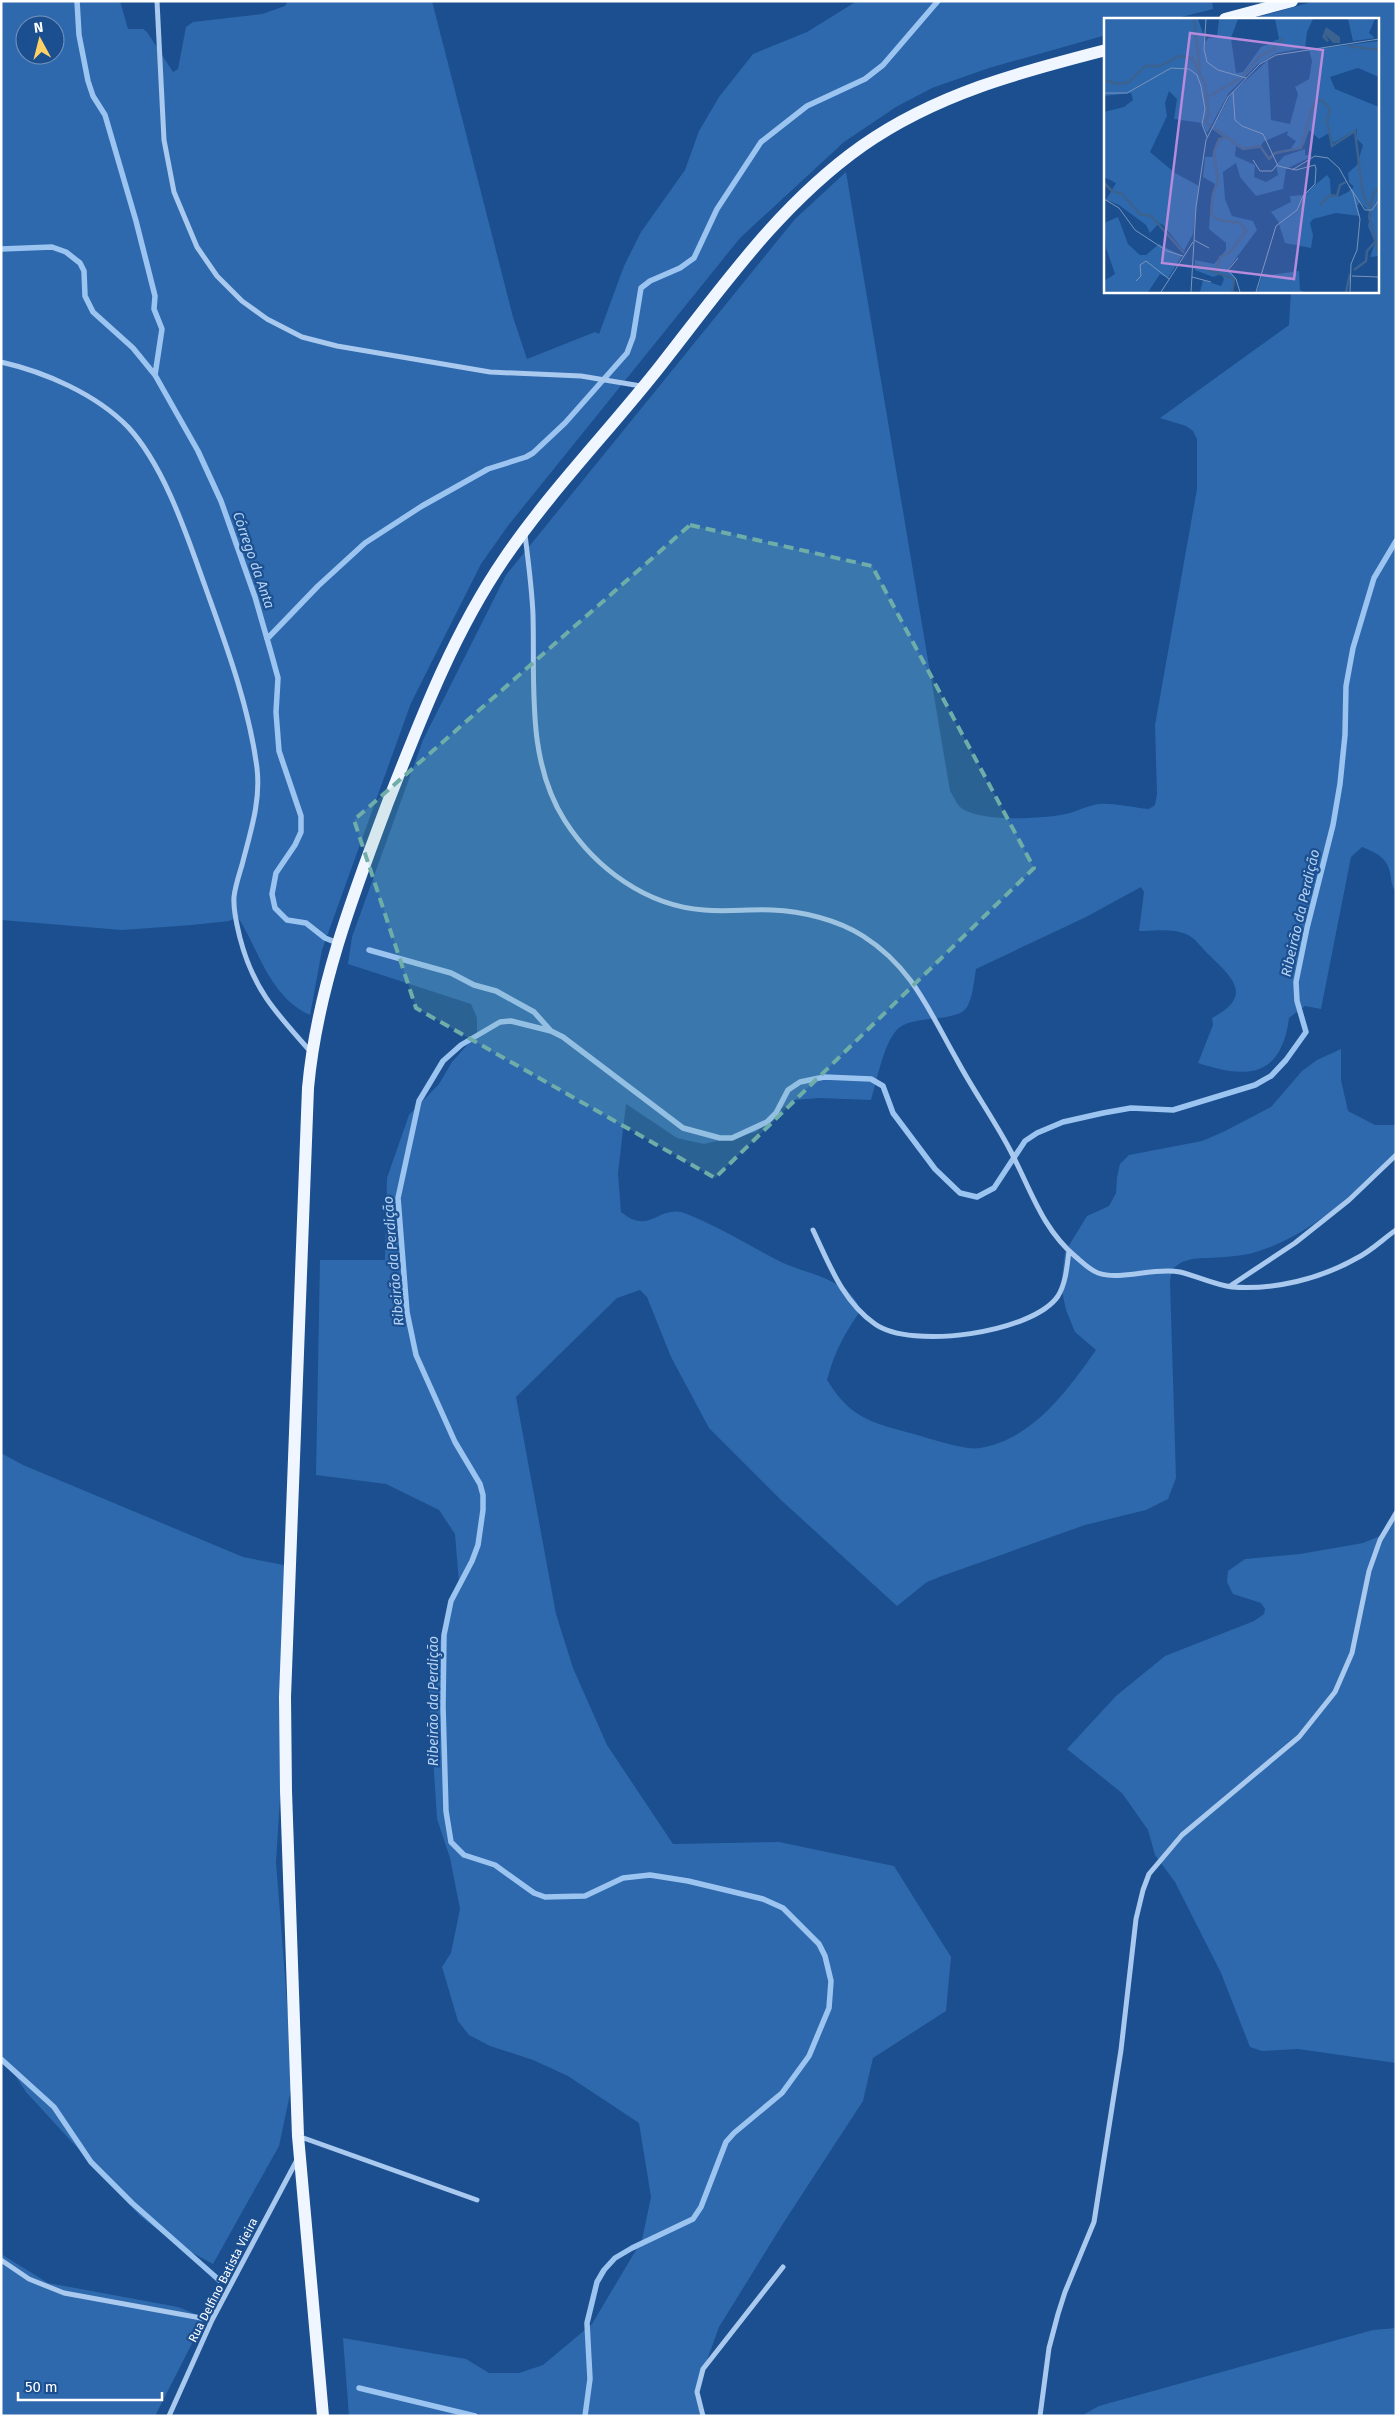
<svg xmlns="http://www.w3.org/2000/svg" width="1397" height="2417" viewBox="0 0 1397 2417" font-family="'Fira Sans',sans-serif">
	<rect width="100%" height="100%" fill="#1b4f8f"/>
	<path fill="#2e69ad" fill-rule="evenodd" d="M1 1H120L128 29H143L147 32 173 72 178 69 186 27 193 22 262 14 285 6 288 1H432L513 317 527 359 595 332 599 334 624 266 641 232 685 170 699 131 719 97 753 54 807 32 857 1H1212L1213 9 1173 19H1106V35L989 68 932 88 896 107 844 142 740 238 507 527 481 564 411 703 322 950 310 1015C270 997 259 951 238 917L229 921 192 925 122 930 1 920ZM25 25H55V55H25Z
		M1315 1H1396V892C1390 884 1392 878 1389 869 1385 856 1374 852 1362 847L1351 857 1321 1009 1305 1006 1289 1018C1281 1078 1247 1079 1198 1063L1213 1025 1212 1018C1254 996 1233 978 1208 954 1202 948 1194 937 1186 934 1171 928 1155 931 1139 931L1144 892 1141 887 1086 917 976 969C974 980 973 997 967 1007 957 1023 917 1014 899 1028 884 1040 877 1081 871 1100L820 1098 794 1100 779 1110 756 1132 704 1144 677 1138 626 1104 618 1173 621 1212C649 1235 657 1207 681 1212 688 1214 696 1218 703 1221 730 1233 755 1249 781 1262 800 1271 824 1275 841 1287 851 1293 856 1300 861 1310 845 1332 834 1353 827 1380 850 1417 869 1422 910 1433 926 1437 965 1451 980 1448 1033 1439 1067 1391 1096 1350L1075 1332 1066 1310 1061 1286 1065 1252 1087 1216 1109 1206 1116 1193 1117 1177 1120 1164 1129 1155 1202 1141 1223 1132 1271 1107 1302 1071 1317 1060 1341 1049V1080L1348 1111 1375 1125H1396V1154C1354 1193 1312 1235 1256 1252 1237 1258 1212 1257 1192 1259L1182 1262 1172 1269 1170 1281 1176 1478 1168 1499 1146 1510 1085 1525 942 1576 927 1582 897 1606 781 1500 709 1428 671 1357 647 1297 640 1290 617 1298 516 1397 556 1614 573 1668 607 1745 673 1844 779 1842 894 1866 951 1957 946 2011 873 2058 863 2101 784 2222 719 2327 695 2393 702 2416H349L343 2338 466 2359 489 2373H519L543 2365 592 2324 642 2240 651 2197 639 2123 568 2076 533 2060 490 2046 469 2035 458 2021 442 1967 451 1953 460 1909 450 1858 437 1819 428 1678 459 1583 455 1534 439 1510 386 1484 316 1475 320 1260H385L387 1178 409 1115 439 1084 452 1062 477 1034V1018L471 1004 348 964 352 937 423 740 506 575 795 219 846 172 950 791C953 795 956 803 960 807 978 823 1048 819 1070 813 1080 810 1089 805 1100 804 1116 803 1133 808 1149 809L1155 805 1157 794 1155 725 1197 489V439L1193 431 1186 426 1160 418 1289 325 1291 291H1378V19L1258 17Z
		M1 1453 23 1465 243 1557 289 1566 281 1782 276 1862 293 2080 279 2146 213 2264 176 2244 140 2216 26 2092 1 2054Z
		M1396 1517V2063L1298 2049 1262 2051 1250 2047 1221 1973 1175 1882 1155 1855 1148 1830 1122 1793 1067 1749 1116 1696 1165 1656 1254 1621 1264 1614 1265 1609 1261 1603 1233 1594 1227 1582 1228 1571 1245 1559 1300 1554 1363 1543 1380 1536Z
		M1 2254 48 2283 178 2307 205 2318 155 2416H1Z
		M1396 2328V2416H1081L1099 2406 1373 2330Z"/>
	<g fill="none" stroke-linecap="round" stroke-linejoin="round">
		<path stroke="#9cc4f0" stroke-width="5.5" d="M77 1 79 35 88 81 93 96 105 115 136 221 155 296 154 309 162 329 155 375
			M1 249 52 247 66 252 80 263 84 271 85 296 93 312 133 348 155 375 198 451 221 501 255 597 270 649 278 678 276 712 279 751 301 816V832L295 845 276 873 272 894 275 908 287 920 306 923 325 938 335 942
			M267 639 318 586 365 543 422 506 488 469 526 457 533 453 565 423 627 353 633 337 641 288 650 281 680 268 694 258 717 209 761 142 807 106 865 79 883 65 938 1
			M369 950 451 973 474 985 496 991 534 1012 551 1031
			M1 2059 54 2107 91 2162 132 2203 219 2280
			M359 2388 475 2416
			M585 2416 590 2379 587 2323 597 2282 604 2270 615 2258 632 2248 693 2219 701 2207 726 2142 734 2133 782 2093 809 2056 829 2008 831 1981 825 1956 819 1944 783 1908 763 1899 688 1881 650 1875 623 1878 585 1896 545 1897 534 1893 495 1865 464 1855 451 1842 446 1811 443 1706 444 1635 451 1601 472 1561 478 1545 483 1510V1495L480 1484 455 1442 416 1355 407 1312 398 1198 419 1101 443 1061 461 1045 500 1022 511 1021 551 1031 563 1037 683 1128 720 1138H732L767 1122 776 1113 788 1090 800 1082 824 1077 871 1079 883 1086 893 1113 935 1169 960 1193 977 1197 994 1188 1025 1141 1037 1133 1063 1122 1103 1113 1131 1108 1173 1110 1255 1085 1271 1076 1286 1060 1306 1032 1297 1001 1296 982 1307 928 1333 825 1340 784 1345 735 1346 686 1353 648 1374 578 1396 541"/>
		<path stroke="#a9c9ee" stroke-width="5" d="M157 1 164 140 174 192 197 247 217 276 242 301 267 319 302 337 337 346 490 372 581 376 641 386
			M1 362C45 372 96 394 128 427 165 467 187 536 205 586 226 645 249 706 257 768 261 802 250 833 242 865 239 875 235 887 234 897 233 911 237 925 240 938 253 989 276 1013 311 1052
			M525 534C528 561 532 588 533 615 535 685 526 760 565 821 596 869 647 906 704 910 727 912 750 909 772 910 802 911 838 920 863 936 913 968 929 1011 957 1060 973 1090 993 1118 1009 1148 1030 1187 1041 1228 1076 1257 1083 1263 1090 1270 1098 1273 1121 1281 1153 1267 1180 1272 1197 1276 1215 1285 1232 1287 1275 1290 1320 1279 1357 1258 1371 1251 1383 1239 1396 1230
			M813 1230C829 1264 843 1302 875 1324 911 1350 1033 1333 1058 1296 1066 1283 1067 1266 1069 1251
			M1230 1286 1295 1243 1349 1200 1396 1155
			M298 2136 477 2200
			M1 2260 29 2279 64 2293 212 2320
			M169 2416 212 2320 297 2160
			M703 2416 697 2392 703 2369 783 2267
			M1040 2416 1049 2348 1058 2314 1065 2292 1094 2222 1121 2050 1136 1919 1143 1890 1149 1874 1182 1835 1299 1737 1335 1692 1352 1653 1369 1571 1380 1540 1396 1513"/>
		<path stroke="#f0f6ff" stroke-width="12" d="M1225 19 1292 1
			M323 2416 298 2136 286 1791 285 1697 308 1088C317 989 353 895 388 802 421 718 453 634 504 559 551 490 610 430 661 365 723 286 780 204 862 146 936 94 1020 72 1106 50"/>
	</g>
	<path fill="#6fada8" fill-opacity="0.2" stroke="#6fada8" stroke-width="4" stroke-dasharray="10 6" stroke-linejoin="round" d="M690 525 872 566 1034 868 715 1178 416 1008 354 820Z"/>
	<g text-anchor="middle" stroke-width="4.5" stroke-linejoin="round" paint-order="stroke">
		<g font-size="12" fill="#fff" stroke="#1b4f8f">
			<text transform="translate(223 2280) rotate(-63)" y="4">Rua Delfino Batista Vieira</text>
		</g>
		<g font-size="14" font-style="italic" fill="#b5d3f5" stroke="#1b4f8f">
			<text transform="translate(254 560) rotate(71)" y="5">Córrego da Anta</text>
			<text transform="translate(1300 913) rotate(-77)" y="5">Ribeirão da Perdição</text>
			<text transform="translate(393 1261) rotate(-95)" y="5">Ribeirão da Perdição</text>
			<text transform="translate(433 1701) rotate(-90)" y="5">Ribeirão da Perdição</text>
		</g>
	</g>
	<g transform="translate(1104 18)">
		<rect width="275" height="275" fill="#1b4f8f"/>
		<path d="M0 1H94L102 24 104 20 113 19 115 1H134L127 20 132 55 139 54 157 29 175 21 171 1H209L203 14 201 30 173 35 153 47 125 75 103 115 98 105 70 101 73 81 65 73 61 85 63 98 46 134 71 155 95 168 89 216 80 233 59 207 55 205 46 215 42 207 15 187 2 182 12 165 0 159V94L20 89 29 82 27 75 0 78ZM244 1H271L265 15 271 20 249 23ZM275 23V59L254 50 226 59 231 71 275 89V238L266 239 271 225 264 208 267 195 256 184 253 188 256 198 232 195 209 201 206 205 209 217 207 230 181 225 174 203 167 194 187 184 186 178 199 177 223 157 226 161 227 178 234 179 244 174 250 169 245 164 244 155 253 147 259 127 253 121V111L229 125 225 115 215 121 205 112 200 127 190 132 187 130 192 123 183 117 184 113 159 124 156 130 139 132 132 128 131 138 151 147 150 159 162 164 174 157 172 147 180 138 201 131V137L209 138 182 151 179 171 152 178 136 159 132 145 119 154 121 181 128 198 149 203 153 212 124 251 131 260 127 274H96L99 262 117 268 120 261 117 256 109 259 91 252V242L110 246 122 232V225L105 211 107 180 111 166 99 159 101 139H108L112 126 119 119 108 111 127 76 164 42 167 102 186 106 194 76 191 69 205 61 208 43 205 32ZM14 199 24 226 36 237H42L55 226 78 238 64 260 56 256 44 274H0V263L11 256 2 230 0 205ZM195 253 196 272 200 274H153L158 258Z" fill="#2e69ad"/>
		<path d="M222 9 236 19V25H229L221 16 225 23 223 24 218 19Z" fill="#3c6290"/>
		<path fill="none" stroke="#3c6290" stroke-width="2.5" d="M90 1 96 52M244 28 275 32M139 58 156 38 169 32 179 20M0 62 14 66 25 64 41 48H56L75 38 88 40 101 66 105 97 101 103 107 109M104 79 136 60M110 110 139 131 156 128 165 141 171 135 197 130 208 90 213 82 219 83 226 91 223 103 228 128 251 113 258 170 262 184 266 188M0 165 8 173 18 176 36 196 47 198 80 235M275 170 269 176 265 199 275 236M216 187 226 177 233 178 236 167 242 164M92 247 130 261 128 274M250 252 262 243 263 233 271 224M113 253 116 239 126 234 142 213 136 205 115 202 107 196 109 176 114 163 110 134 115 121 125 119M242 274 246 256"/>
		<path fill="none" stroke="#7695bc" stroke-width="1" d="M102 1 100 31 103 44 114 52 142 60M129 74 131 102 138 108 159 116 174 148 192 152 211 147 212 151 211 166 199 178 193 192 172 208 152 274M0 75H23L67 50 85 51 93 57 97 68 101 91 98 106 103 119M149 142 156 153H168L173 147M188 152 211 138 224 140 235 150 249 175 256 201 253 232 247 246 246 274M245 168 261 192H268L275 182M0 181 15 190 31 212 63 233 79 238M90 222 105 230M134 240 124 252 132 261 136 274M248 258 275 259M88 259 107 264M32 263 37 258 36 247 42 243 65 261M57 274 89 224M87 274 92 189 102 122 124 79 156 46 172 37 275 21"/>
		<path fill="#b68bdc" fill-opacity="0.15" stroke="#b68bdc" stroke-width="2.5" d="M86 15 219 32 190 261 58 245Z"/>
		<rect width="275" height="275" fill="none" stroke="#fff" stroke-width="2.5"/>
	</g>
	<rect width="1397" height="2417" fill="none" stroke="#ffffff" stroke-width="5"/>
	<g transform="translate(40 40) rotate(353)"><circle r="24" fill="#1b4f8f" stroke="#7695bc"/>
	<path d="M0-4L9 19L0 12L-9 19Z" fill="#ffd166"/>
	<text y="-8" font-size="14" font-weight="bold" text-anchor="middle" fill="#ffffff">N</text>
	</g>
	<path d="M18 2392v8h144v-8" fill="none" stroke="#ffffff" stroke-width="2.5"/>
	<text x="25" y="2392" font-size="15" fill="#ffffff" stroke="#1b4f8f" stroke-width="4" paint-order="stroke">50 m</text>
</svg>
